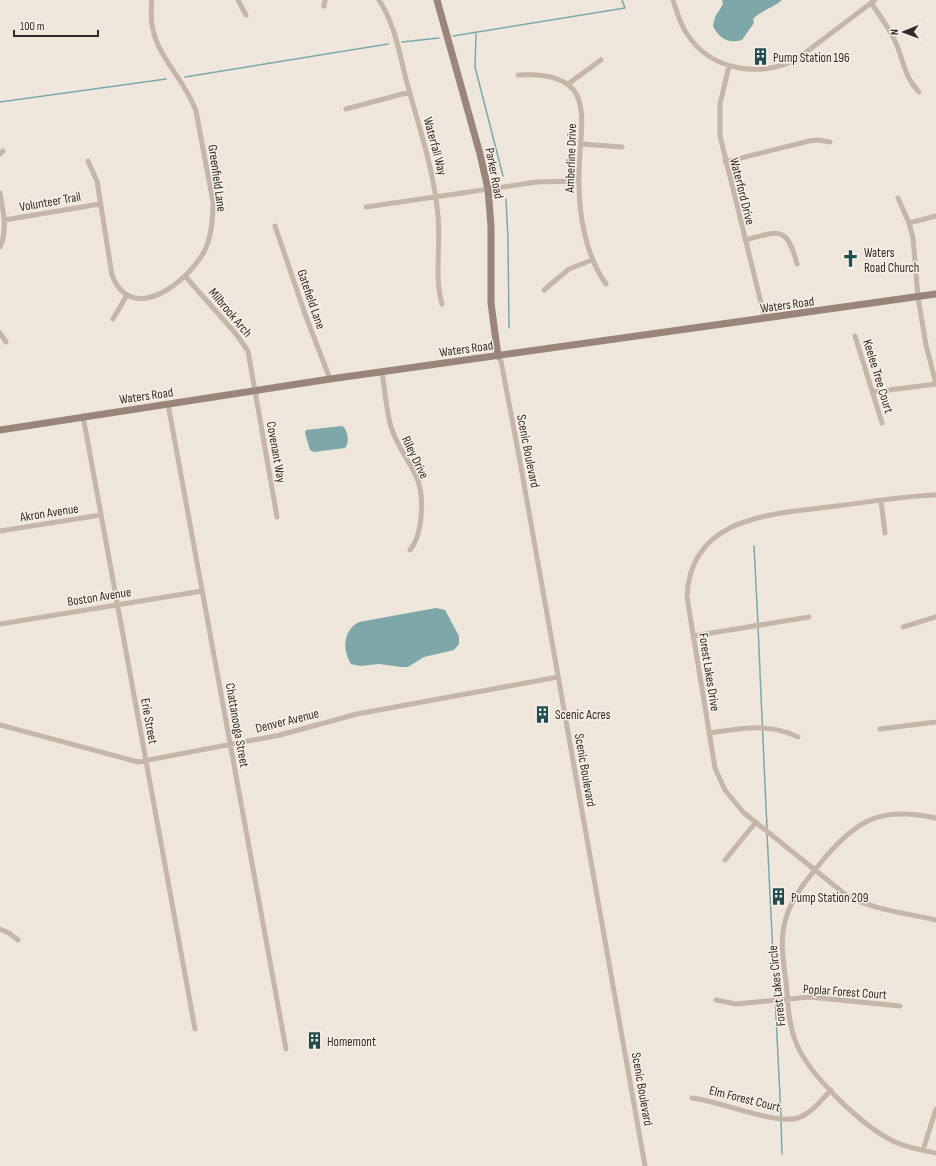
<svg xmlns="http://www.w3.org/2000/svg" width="936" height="1166" viewBox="0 0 936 1166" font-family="'Sofia Sans Condensed',sans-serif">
	<rect width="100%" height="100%" fill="#efe6db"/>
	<path fill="#7da7a9" d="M722 0H782C773 8 762 10 753 19L754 23 742 40C728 44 719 38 713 26L715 17 723 4Z
		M342 426C348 430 350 442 345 448L314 452 310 450 305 433 306 430Z
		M436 608 445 610 459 636V644L454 650 424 657 408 667H401L379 664 360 666 351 664C342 650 343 630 359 622Z"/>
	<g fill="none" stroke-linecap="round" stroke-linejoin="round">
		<path stroke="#7da7a9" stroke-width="1.5" d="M476 34 475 67 503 176
			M453 36 625 8 622 0
			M402 42 439 38
			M185 77 388 44
			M0 102 166 79
			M506 199 508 239 509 328
			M754 546 758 624
			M758 627 767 829
			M767 833 781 1117
			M781 1121 782 1154"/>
		<path stroke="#c6b6a9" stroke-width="5" d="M238 0 246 15
			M379 0C395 24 400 56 407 83 419 127 434 170 438 216 441 245 434 276 442 304
			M673 0C677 12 680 24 687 34 711 71 760 78 797 59L875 0
			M871 3C881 17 892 32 898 48 905 67 905 77 919 92
			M324 6 325 0
			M729 66 720 104V136L765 319
			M518 75C605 70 577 126 579 183 579 216 586 256 606 284
			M568 84 601 60
			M346 109 410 92
			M581 144 622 147
			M0 154 3 151
			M88 161 97 181 112 275C132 327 189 281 205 250 212 235 213 219 213 202L196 111C181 69 145 52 152 0
			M725 162 809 141 818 140 830 142
			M0 193C3 211 8 230 0 247
			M898 198 909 223 913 238 918 297 926 345 936 384
			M366 207 537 182 578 181
			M4 220 100 204
			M909 223 936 216
			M275 226 305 314 330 379
			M745 240C779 231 787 225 797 264
			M185 276 236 334 248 351 277 517
			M544 290 569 269 592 260
			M113 319 127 295
			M0 333 6 342
			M855 336 882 423
			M498 356 501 361 519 456 645 1166
			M382 372C385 390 386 409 391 427 396 444 408 459 416 476 425 495 423 534 410 550
			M873 392 936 384
			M168 404 286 1049
			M83 416 195 1029
			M936 495C903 496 869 502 836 506 774 514 690 515 687 597L715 768 725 790 743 812 846 895C873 910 906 913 936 920
			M881 501 885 533
			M0 531 101 515
			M0 624 202 591
			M903 627 936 617
			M693 636 809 617
			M0 725 138 762 280 735 357 714 558 677
			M880 729 936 722
			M709 733C740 729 768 722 798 737
			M936 818C882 806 857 819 823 860 809 877 794 894 787 915 779 937 783 959 786 981 788 1001 788 1021 795 1040 807 1074 863 1127 895 1142 908 1148 922 1150 936 1153
			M725 860 756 822
			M0 929 9 933 18 940
			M716 1000 736 1004 810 997 900 1006
			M692 1098C720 1101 775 1125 798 1118 812 1113 821 1100 831 1090
			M923 1150 936 1109"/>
		<path stroke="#99857a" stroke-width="7" d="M437 0 480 154 488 189 491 226V303L498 356
			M0 430 330 379 936 294"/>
	</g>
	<defs>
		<symbol id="building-bare" viewBox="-9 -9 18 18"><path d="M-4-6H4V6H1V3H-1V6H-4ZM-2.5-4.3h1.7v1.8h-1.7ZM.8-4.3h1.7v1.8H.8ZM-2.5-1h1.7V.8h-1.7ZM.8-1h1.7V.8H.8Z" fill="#224e51" stroke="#f7f0e7" stroke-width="2.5" paint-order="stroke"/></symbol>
		<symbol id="church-bare" viewBox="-9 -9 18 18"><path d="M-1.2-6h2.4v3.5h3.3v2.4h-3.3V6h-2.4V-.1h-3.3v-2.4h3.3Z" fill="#224e51" stroke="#f7f0e7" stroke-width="2.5" paint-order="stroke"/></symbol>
	</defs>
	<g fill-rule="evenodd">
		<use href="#building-bare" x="748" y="44" width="25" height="25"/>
		<use href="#church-bare" x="838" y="246" width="25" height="25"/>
		<use href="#building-bare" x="530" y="702" width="25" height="25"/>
		<use href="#building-bare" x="766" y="884" width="25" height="25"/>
		<use href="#building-bare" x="302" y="1028" width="25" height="25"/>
	</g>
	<g text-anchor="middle" stroke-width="3" stroke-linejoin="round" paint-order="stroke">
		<g font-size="13" fill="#342b28" stroke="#f7f0e7" text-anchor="start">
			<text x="773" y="62">Pump Station 196</text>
			<text x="864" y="257">Waters<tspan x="864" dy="15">Road Church</tspan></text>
			<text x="555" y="719">Scenic Acres</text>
			<text x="791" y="902">Pump Station 209</text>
			<text x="327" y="1046">Homemont</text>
		</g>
		<g font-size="13" fill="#342b28" stroke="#f7f0e7">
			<text transform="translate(436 146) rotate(75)" y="5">Waterfall Way</text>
			<text transform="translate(570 158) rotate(-88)" y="5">Amberline Drive</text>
			<text transform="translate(495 173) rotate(79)" y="5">Parker Road</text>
			<text transform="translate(218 178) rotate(82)" y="5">Greenfield Lane</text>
			<text transform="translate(743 191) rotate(76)" y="5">Waterford Drive</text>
			<text transform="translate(50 201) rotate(-10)" y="5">Volunteer Trail</text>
			<text transform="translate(312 299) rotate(71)" y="5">Gatefield Lane</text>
			<text transform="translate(787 304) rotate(-8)" y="5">Waters Road</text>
			<text transform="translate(231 312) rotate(50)" y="5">Milbrook Arch</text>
			<text transform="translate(466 348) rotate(-8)" y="5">Waters Road</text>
			<text transform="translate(879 376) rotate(73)" y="5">Keelee Tree Court</text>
			<text transform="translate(146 395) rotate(-8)" y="5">Waters Road</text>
			<text transform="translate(529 451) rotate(79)" y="5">Scenic Boulevard</text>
			<text transform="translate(277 452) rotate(80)" y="5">Covenant Way</text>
			<text transform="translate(416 457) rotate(64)" y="5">Riley Drive</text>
			<text transform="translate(49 512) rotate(-9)" y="5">Akron Avenue</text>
			<text transform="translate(99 596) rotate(-9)" y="5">Boston Avenue</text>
			<text transform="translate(710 672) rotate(81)" y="5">Forest Lakes Drive</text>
			<text transform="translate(287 720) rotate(-14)" y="5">Denver Avenue</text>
			<text transform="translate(150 721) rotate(80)" y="5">Erie Street</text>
			<text transform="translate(238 725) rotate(80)" y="5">Chattanooga Street</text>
			<text transform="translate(586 770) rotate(80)" y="5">Scenic Boulevard</text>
			<text transform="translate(776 986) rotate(-96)" y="5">Forest Lakes Circle</text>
			<text transform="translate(845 991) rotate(4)" y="5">Poplar Forest Court</text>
			<text transform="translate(643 1089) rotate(80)" y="5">Scenic Boulevard</text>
			<text transform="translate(745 1098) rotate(14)" y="5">Elm Forest Court</text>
		</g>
	</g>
	<g transform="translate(904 32) rotate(269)" stroke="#f7f0e7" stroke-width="3" paint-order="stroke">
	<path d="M0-3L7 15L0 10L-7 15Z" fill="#342b28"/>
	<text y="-6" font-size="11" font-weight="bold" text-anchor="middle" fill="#342b28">N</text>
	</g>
	<path d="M14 30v6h84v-6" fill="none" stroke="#342b28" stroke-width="2"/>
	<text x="20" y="30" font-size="12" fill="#342b28" stroke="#f7f0e7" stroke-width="3" paint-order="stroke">100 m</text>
</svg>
